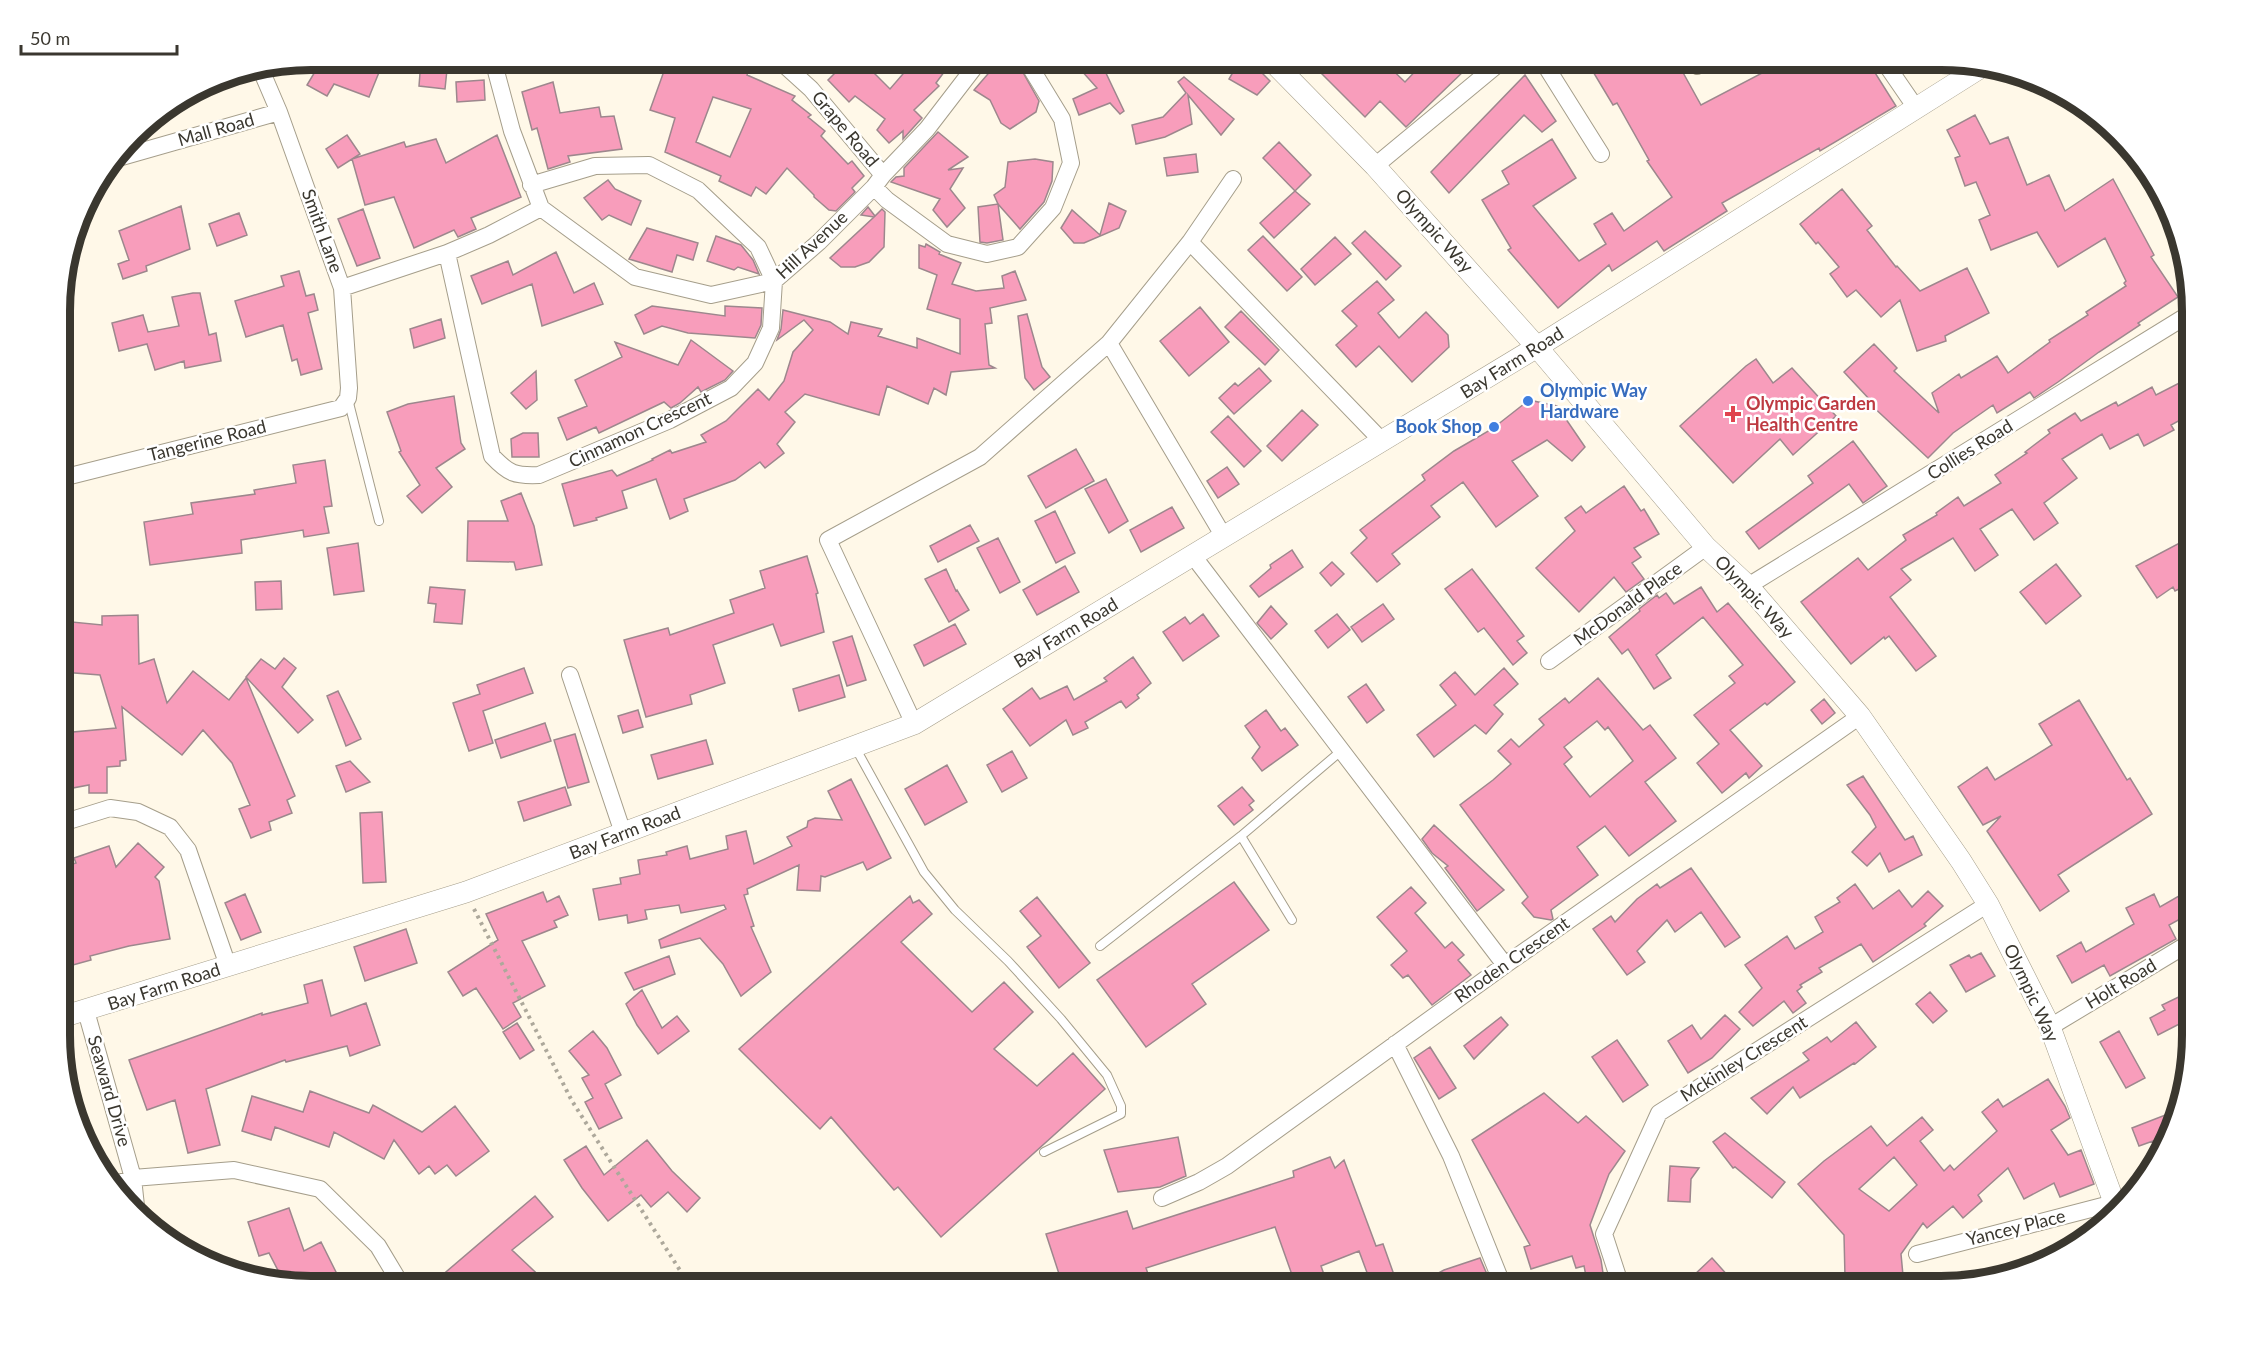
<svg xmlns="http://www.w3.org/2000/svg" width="2252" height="1346" viewBox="0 0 2252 1346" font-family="Lato,sans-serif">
	<rect width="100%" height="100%" fill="#fff8e8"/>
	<path fill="#f89dbb" stroke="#9d878d" stroke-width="1.5" fill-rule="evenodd" d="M322 60H384L369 97 334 84 327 96 307 85Z
		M421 60H448L445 89 419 86Z
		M668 60H742L752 63 747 75 795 96 792 100 811 115 808 117 825 131 821 136 848 164 852 161 864 176 852 188 855 192 836 211 829 210 814 197V195L787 168 766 194 756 187 751 196 719 181 721 176 665 152 675 118 650 110ZM713 97 751 109 730 157 696 142Z
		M848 60H861L890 89 915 60H953L936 83 939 86 914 110 922 118 903 139V131L889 143 877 130 885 119 855 96 849 102 828 80Z
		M1000 60H1016L1039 101 1036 112 1010 129 1001 123 990 100 974 90Z
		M1038 60H1064L1044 69Z
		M1072 60H1124L1105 71 1124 111 1120 114 1110 103 1079 115 1073 99 1097 88Z
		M1240 60H1249L1270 81 1257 95 1229 79Z
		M1308 60H1382L1405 82 1426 60H1468L1469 66 1406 127 1380 101 1365 117Z
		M1586 60H1676L1701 105 1768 70 1766 66 1775 60H1867L1896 106 1820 151 1819 148 1722 203 1727 211 1664 251 1657 241 1612 271 1609 265 1558 308 1508 250 1511 248 1482 200 1509 184 1502 171 1552 139 1576 178 1533 206 1579 261 1606 244 1594 224 1612 213 1624 231 1672 197 1647 161 1649 160 1617 103 1613 105Z
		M1525 75 1556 121 1542 132 1524 115 1449 193 1431 172Z
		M1184 77 1234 119 1221 135 1188 95 1192 124 1165 137 1136 144 1132 125 1163 117 1186 93 1178 82Z
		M484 80 485 100 457 102 456 82Z
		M553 82 560 113 599 107 601 117 614 116 622 149 568 156 570 162 548 169 537 128 532 130 522 92Z
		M1975 115 1990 144 2008 137 2027 185 2049 175 2065 211 2113 179 2154 255 2151 257 2178 297 2138 323 2140 325 2099 352 2058 382 2034 398 2030 392 1997 413 1993 405 1953 433 1928 458 1869 403 1871 401 1844 372 1874 344 1897 368 1894 371 1939 413 1932 393 1959 374 1961 378 1997 356 2008 373 2050 342 2049 340 2088 315 2086 312 2126 286 2124 283 2126 281 2105 238 2058 267 2037 232 1991 250 1979 220 1990 215 1976 182 1965 186 1955 158 1960 156 1947 130Z
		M938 132 968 157 948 170 963 168 950 189 965 208 947 227 933 210 940 199 891 182 896 177 904 176V168Z
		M347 135 360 154 338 168 326 149Z
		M497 135 521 197 471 218 476 229 458 237 454 230 414 248 394 197 365 205 352 159 404 142 406 147 436 139 446 163Z
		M1279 142 1311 175 1295 191 1263 158Z
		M1196 154 1198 172 1167 176 1164 158Z
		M1035 159 1053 162 1052 181 1044 202 1020 229 998 204 994 195 1005 187 1008 162Z
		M608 180 615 189 641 201 631 225 609 215 602 220 584 198Z
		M1842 189 1872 226 1867 230 1896 267 1897 266 1920 291 1967 268 1989 313 1945 336 1946 341 1917 351 1900 300 1881 317 1856 290 1847 297 1830 274 1839 267 1818 242 1816 244 1800 224Z
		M1295 191 1310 204 1274 238 1260 223Z
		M1109 203 1126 211 1119 228 1084 243H1074L1061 228 1072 210 1100 235Z
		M998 204 1003 240 987 243 980 242 978 207Z
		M181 206 190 249 146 266 147 271 123 279 118 264 129 260 119 231Z
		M868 207 875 216 882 209 885 212 884 247 869 262 855 267H841L830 258 874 217 861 215Z
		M363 209 380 258 357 266 338 219Z
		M239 213 247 235 217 246 209 224Z
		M647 228 698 243 693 260 677 255 672 272 629 259Z
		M1365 231 1401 266 1386 280 1352 243Z
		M716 236 741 245 753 260 759 274 738 267 734 270 707 261Z
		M1263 236 1302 277 1287 291 1248 250Z
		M1335 237 1351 254 1315 285 1301 269Z
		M926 244 940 252 939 254 961 263 952 284 976 291 1004 288 1002 276 1015 271 1026 300 990 308 992 323 985 324 989 365 995 368 951 372 946 395 934 388 928 404 887 386 879 415 805 394 785 412 795 422 777 444 784 453 765 468 760 462 735 480 684 499 688 511 670 519 656 479 622 491 627 508 596 518 597 520 574 526 562 484 612 470 617 476 653 460 652 459 670 450 672 453 706 442 701 435 726 421 758 389 769 400 784 381 793 352 813 330 804 320 777 340 781 329 783 310 830 322 848 334 851 322 882 329 878 336 917 348V338L960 354V319L927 309 937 275 919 268V245L925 247Z
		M556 252 574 293 594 283 603 304 542 326 532 284 482 304 471 276 508 261 513 275Z
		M299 271 306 296 314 294 318 310 308 313 322 369 301 375 297 359 292 361 283 325 246 337 235 301 284 286 281 276Z
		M1377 281 1394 300 1378 313 1399 338 1426 312 1448 335 1449 347 1412 382 1379 346 1356 367 1336 345 1357 326 1342 311Z
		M193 293H200L209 335 216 333 221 361 185 368 184 361 155 370 147 344 119 351 112 323 143 315 148 332 179 326 172 297Z
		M652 306 725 316V306L762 308 761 325 755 338 688 333 662 326 644 334 635 315Z
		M1200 307 1229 342 1189 376 1160 341Z
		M1241 311 1279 350 1265 365 1225 327Z
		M1027 314 1042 367 1050 377 1034 390 1025 378 1018 316Z
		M441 319 445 338 414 348 410 329Z
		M691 340 733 371 725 380 701 392 698 387 680 403 671 408 664 402 599 433 596 427 567 440 558 418 587 406 575 380 622 357 615 342 678 365Z
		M1756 359 1773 383 1792 368 1836 416 1793 455 1780 439 1733 483 1680 426 1746 366Z
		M1259 368 1271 381 1234 414 1219 398 1235 383 1238 386Z
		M536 371 537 400 526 409 511 393Z
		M2191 377V414L2171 425 2174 430 2144 446 2138 434 2110 449 2102 434 2062 459 2077 478 2044 503 2058 523 2034 540 2012 509 1980 529 1998 555 1975 571 1953 538 1901 569 1911 580 1890 597 1936 656 1916 671 1889 636 1885 639 1884 637 1851 664 1801 602 1858 558 1868 570 1906 540 1903 535 1937 515 1936 513 1958 497 1964 506 2001 483 1995 475 2027 453 2025 452 2050 433 2048 430 2075 413 2081 421 2116 402 2118 406 2152 387 2156 395Z
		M454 396 461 443 465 449 436 468 452 487 422 513 407 496 420 485 399 452 401 451 387 412 408 404Z
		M1529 400 1557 406 1585 447 1572 461 1547 440 1512 461 1538 496 1496 527 1463 482 1431 506 1440 517 1392 554 1400 564 1377 582 1351 553 1367 538 1360 530 1425 480 1422 475 1454 451 1492 429Z
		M1302 410 1318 425 1282 461 1267 446Z
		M1228 416 1261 451 1244 467 1211 432Z
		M523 433H538L539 457H512L511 439Z
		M1853 441 1887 486 1863 503 1849 484 1759 549 1746 532 1813 483 1808 476Z
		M1076 449 1094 481 1046 508 1028 476Z
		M325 460 332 506 324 507 329 533 304 537 303 530 241 540 242 553 150 565 144 522 193 514 191 503 255 494 254 490 296 483 293 465Z
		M1227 467 1239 484 1218 498 1207 481Z
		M1106 479 1128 521 1109 533 1085 489Z
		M1624 486 1641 511 1644 509 1659 534 1634 548 1641 557 1632 563 1644 579 1626 592 1614 577 1579 612 1536 568 1575 531 1565 518 1581 506 1586 513Z
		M521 493 534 526 542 565 516 570 514 562 467 561 468 521H508L501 501Z
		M1172 507 1184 528 1141 552 1130 530Z
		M1055 511 1075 553 1056 563 1035 521Z
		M970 525 979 541 938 562 930 546Z
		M2191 537V583L2175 591 2173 587 2157 598 2136 566Z
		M998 538 1020 582 1000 593 977 548Z
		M358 543 364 591 334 595 327 548Z
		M1292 550 1303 567 1259 597 1250 586 1271 568 1270 565Z
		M807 556 818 593 816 594 824 632 781 646 773 624 713 645 725 683 690 695 692 704 646 717 624 640 668 628 670 635 734 613 730 600 765 588 760 571Z
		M1332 562 1344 574 1331 586 1320 573Z
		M2056 564 2081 596 2046 624 2020 592Z
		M1065 566 1079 592 1037 615 1023 590Z
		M946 569 956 591 957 590 969 610 949 622 925 579Z
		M1472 569 1524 636 1517 641 1527 653 1513 665 1484 628 1478 632 1445 589Z
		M281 581 282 609 256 610 255 582Z
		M430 587 465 590 462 624 434 622 436 604 428 603Z
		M1701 587 1717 612 1728 603 1795 682 1767 705 1765 703 1730 730 1762 766 1749 778 1746 773 1722 793 1697 763 1719 744 1694 715 1735 683 1729 676 1743 665 1703 617 1656 655 1671 678 1654 689 1628 649 1622 654 1609 637 1640 611 1639 609 1657 595 1659 598 1666 593 1674 604Z
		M1383 604 1394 619 1362 642 1351 627Z
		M1271 606 1287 624 1271 639 1257 623Z
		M1203 614 1219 636 1183 661 1163 632 1185 617 1190 624Z
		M1337 614 1350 630 1328 648 1315 631Z
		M138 615 139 664 154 659 167 703 193 671 229 700 246 678 295 796 287 800 292 813 269 822 271 830 251 838 239 809 250 805 232 763 203 730 182 755 122 707 126 760 120 761V766L107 767V793H89V785L62 790V733L116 728 100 675 62 672V621L102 625V616Z
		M955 624 966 644 924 666 914 645Z
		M852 636 866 680 847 686 833 642Z
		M1133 657 1151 683 1137 695 1139 698 1126 708 1121 701 1085 722 1088 728 1073 735 1066 720 1030 746 1003 709 1032 688 1040 699 1067 686 1074 700 1107 681 1104 678Z
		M284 658 296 668 282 687 313 720 298 733 246 677 261 659 275 669Z
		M524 668 533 693 483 711 493 743 469 751 453 703 480 694 477 685Z
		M1504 668 1518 684 1494 705 1503 714 1486 734 1475 725 1434 757 1417 735 1456 705 1440 685 1455 672 1475 695Z
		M839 675 845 697 799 711 793 689Z
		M1598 678 1643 730 1650 725 1676 758 1645 782 1676 821 1629 856 1605 826 1577 847 1598 875 1551 910 1553 919 1551 920 1534 917 1522 903 1528 897 1460 805 1493 780 1511 764 1498 751 1511 739 1519 747 1544 725 1539 719 1565 698 1569 703ZM1597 721 1605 730 1608 727 1633 761 1590 797 1564 764 1572 757 1564 747Z
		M1366 684 1384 710 1367 723 1348 697Z
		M338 691 361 739 346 746 327 696Z
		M1824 699 1835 713 1822 724 1811 710Z
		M2079 700 2127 780 2130 778 2152 814 2058 875 2069 891 2040 911 1987 831 2001 816 1983 825 1958 787 1987 767 1995 780 2052 745 2039 724Z
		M638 710 643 727 623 733 618 716Z
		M1266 710 1281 731 1285 728 1298 745 1262 771 1252 758 1260 747 1245 726Z
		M545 723 551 741 501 758 495 740Z
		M575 734 589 782 568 788 554 740Z
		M706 740 713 764 658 779 651 755Z
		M1012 751 1027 778 1002 792 987 765Z
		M350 761 370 782 346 792 336 766Z
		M947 765 967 802 925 825 905 789Z
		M1863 776 1905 840 1913 836 1922 855 1889 872 1880 853 1867 866 1852 852 1876 827 1870 815 1847 785Z
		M851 779 891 858 867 870 863 862 825 877 821 876 820 891 797 890 799 865 747 889 748 894 744 895 754 926 751 927 771 972 741 996 723 964 700 938 661 948 659 940 726 909 724 905 681 913 679 905 645 910 647 919 628 923 627 915 599 920 593 889 621 884 620 878 640 874 638 860 667 855 666 852 687 846 690 859 728 849 726 836 746 831 754 864 792 846 787 837 807 827 808 821 815 818 842 820 828 791Z
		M565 787 571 805 524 821 518 802Z
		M1242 787 1254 801 1249 805 1253 810 1234 825 1218 806Z
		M382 812 386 882 363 883 360 813Z
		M1434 825 1504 890 1477 911 1445 868 1448 866 1432 853 1422 839Z
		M138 843 164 867 155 877 159 881 170 939 129 946 90 956 91 960 62 968V867L76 863 74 858 109 846 116 867Z
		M1691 868 1740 937 1725 947 1701 912 1675 932 1667 920 1637 951 1645 962 1627 975 1593 929 1611 916 1615 922 1637 899 1657 884 1660 888Z
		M1234 882 1269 930 1192 984 1206 1004 1146 1047 1097 980Z
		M1855 884 1873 909 1899 890 1912 907 1928 891 1943 906 1924 924 1926 926 1873 962 1861 944 1819 968 1822 972 1800 985 1802 987 1797 991 1806 1003 1793 1013 1784 1001 1753 1026 1739 1012 1762 988 1745 965 1787 936 1795 949 1823 932 1815 917 1840 902 1837 898Z
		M1411 887 1426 903 1415 913 1445 948 1452 942 1464 955 1458 960 1471 975 1432 1005 1408 975 1403 978 1391 965 1407 951 1377 917Z
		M2191 889V913L2169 925 2176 939 2110 976 2104 965 2072 983 2057 956 2081 942 2086 952 2134 924 2126 908 2154 894 2160 907Z
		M543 892 547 902 559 896 568 915 554 921 557 927 522 941 545 986 513 1003 521 1017 503 1029 476 988 463 996 448 972 498 940 486 914Z
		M245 894 261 932 241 940 225 903Z
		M910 896 913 903 919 900 932 914 901 942 972 1012 1004 982 1033 1012 994 1049 1037 1086 1073 1053 1105 1089 941 1237 898 1187 894 1190 831 1117 820 1129 739 1049Z
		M1037 897 1090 963 1059 988 1027 947 1041 936 1020 911Z
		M406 929 417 963 365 981 354 947Z
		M1981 953 1995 976 1966 992 1950 965 1969 955 1971 958Z
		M669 956 675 974 634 990 625 973Z
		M322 980 331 1016 366 1003 380 1045 350 1056 347 1046 286 1062 285 1060 206 1089 220 1145 188 1153 175 1100 147 1110 129 1060 262 1013V1015L308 1003 304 985Z
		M642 990 662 1028 677 1016 689 1031 658 1054 637 1025 626 1004Z
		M2191 991V1018L2158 1035 2150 1018 2165 1010 2162 1005Z
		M1930 992 1947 1011 1933 1023 1916 1004Z
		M1725 1015 1740 1029 1712 1058 1688 1073 1668 1041 1692 1025 1701 1039Z
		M1501 1017 1508 1025 1474 1059 1464 1046Z
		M1856 1022 1876 1047 1855 1064 1854 1063 1800 1098 1793 1087 1767 1114 1751 1098 1809 1060 1803 1053 1827 1037 1831 1042Z
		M517 1023 534 1050 520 1059 503 1032Z
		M593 1031 607 1048 621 1075 605 1084 622 1118 599 1129 585 1102 593 1098 582 1078 589 1075 569 1051Z
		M2119 1031 2145 1078 2126 1088 2100 1042Z
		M1617 1040 1648 1085 1623 1102 1592 1057Z
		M1430 1047 1456 1088 1439 1099 1414 1058Z
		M2048 1079 2065 1106 2070 1118 2051 1130 2068 1155 2081 1150 2094 1184 2060 1197 2054 1183 2024 1199 2008 1168 1978 1195 1982 1201 1963 1218 1953 1206 1927 1228 1923 1223 1901 1254 1904 1286H1883V1277H1845L1844 1235 1798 1184 1824 1161 1871 1126 1887 1146 1922 1117 1933 1130 1920 1141 1944 1171 1950 1165 1954 1170 1997 1131 1982 1112 1998 1099 2003 1107ZM1894 1157 1917 1185 1889 1211 1859 1189Z
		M310 1091 369 1113 373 1105 422 1132 455 1106 489 1151 456 1176 447 1165 435 1174 429 1166 419 1174 394 1140 384 1159 334 1132 329 1147 275 1127 271 1140 242 1131 252 1096 303 1112Z
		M1544 1093 1578 1123 1586 1116 1625 1151 1609 1174 1590 1225 1601 1260 1605 1286H1588L1584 1266 1576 1268 1572 1256 1531 1269 1524 1247 1530 1245 1472 1140Z
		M2173 1112 2166 1133 2158 1161 2153 1141 2139 1146 2132 1128Z
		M1725 1133 1785 1182 1772 1198 1735 1167 1733 1168 1713 1142Z
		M1178 1137 1186 1176 1160 1187 1118 1192 1104 1150Z
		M647 1140 672 1171 700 1198 687 1212 668 1192 651 1207 641 1195 608 1221 582 1188 564 1160 586 1146 604 1175Z
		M1330 1157 1335 1168 1344 1160 1376 1246 1383 1244 1398 1286H1372L1359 1251 1321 1266 1328 1286H1296L1275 1227 1146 1268 1152 1286H1063L1046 1234 1127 1211 1133 1229 1294 1177 1293 1171Z
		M1670 1166 1699 1168 1691 1179 1690 1202 1668 1201Z
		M535 1196 553 1217 512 1250 550 1286H449L440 1277Z
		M289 1208 304 1251 321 1242 343 1286H311L284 1282 269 1253 259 1256 248 1222Z
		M1480 1258 1492 1286H1414L1444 1270Z
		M1712 1258 1730 1278 1722 1286H1700L1692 1277Z"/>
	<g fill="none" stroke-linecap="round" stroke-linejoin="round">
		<defs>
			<path id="service" d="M348 399 379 521
				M855 747 924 872 955 910 1008 961 1061 1019 1107 1075 1121 1106V1114L1044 1152
				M1241 836 1292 920
				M1100 946 1241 836 1341 751"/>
			<path id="minor" d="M493 60 512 131 541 208 635 277 711 295 774 281 819 242 874 187 883 175 927 129 980 60
				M779 60 811 89 883 175
				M1478 60 1490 70
				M1542 60 1601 154
				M1883 60 1916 108
				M1697 66 1707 60
				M118 158 279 112
				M1375 166 1503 60
				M874 187 887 200 947 244 987 254 1018 247 1053 208 1071 163 1062 119 1026 60
				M1190 242 1383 442
				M447 253 492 456C509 474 515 476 539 475L670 420 731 388 755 363 771 328 774 281 758 247 698 190 649 165 595 166 531 185
				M342 288 447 253 489 235 541 208
				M1109 343 1224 537
				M62 478 341 408 348 398 349 388 342 288 279 112 261 70
				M1194 557 1505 965
				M1748 586 2191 313
				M1549 661 1706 547
				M570 675 623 833
				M914 724 828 540 980 457 1109 343 1190 242 1233 179
				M62 823 110 808 138 812 170 827 188 850 228 966
				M86 1011 133 1178 234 1170 320 1189 378 1246 402 1286
				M2050 1027 2191 942
				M1395 1044 1451 1156 1503 1286
				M114 1185 133 1178 136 1206
				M1162 1198 1199 1182 1227 1166 1505 965 1860 716
				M1917 1254 2114 1203
				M1621 1286 1604 1234 1659 1113 1988 904"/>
			<path id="tertiary" d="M1271 60 1375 166 1537 347 1706 547 1748 586 1860 716 1961 861 1988 904 2050 1027 2118 1213
				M62 1017 466 892 914 724 1537 347 1983 66"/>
		</defs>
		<use href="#service" stroke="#a59e8b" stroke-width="10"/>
		<use href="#minor" stroke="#a59e8b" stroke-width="18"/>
		<use href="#tertiary" stroke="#a59e8b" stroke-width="22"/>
		<path stroke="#ada89b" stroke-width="4" stroke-dasharray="3 4.5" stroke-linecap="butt" d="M474 909 572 1101 690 1286"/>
		<use href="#service" stroke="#fff" stroke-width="8"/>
		<use href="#minor" stroke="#fff" stroke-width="16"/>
		<use href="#tertiary" stroke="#fff" stroke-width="21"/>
	</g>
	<g fill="#3f7fe0" stroke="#fff" stroke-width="2">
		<circle cx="1528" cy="401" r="6"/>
		<circle cx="1494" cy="427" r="6"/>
	</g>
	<path fill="#e0444e" stroke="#fff" stroke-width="2" d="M1730 405h6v6h6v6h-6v6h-6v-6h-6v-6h6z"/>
	<g text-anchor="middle" stroke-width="5" stroke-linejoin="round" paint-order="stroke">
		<g font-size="18" fill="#3a372f" stroke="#fff">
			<text transform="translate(845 129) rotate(50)" y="6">Grape Road</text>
			<text transform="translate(216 130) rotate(-16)" y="6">Mall Road</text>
			<text transform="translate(322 231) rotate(70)" y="6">Smith Lane</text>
			<text transform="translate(1434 231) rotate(48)" y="6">Olympic Way</text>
			<text transform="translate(812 245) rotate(-43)" y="6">Hill Avenue</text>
			<text transform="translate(1512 363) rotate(-32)" y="6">Bay Farm Road</text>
			<text transform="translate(640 430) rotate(-25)" y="6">Cinnamon Crescent</text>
			<text transform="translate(207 441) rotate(-14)" y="6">Tangerine Road</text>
			<text transform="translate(1970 450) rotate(-32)" y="6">Collies Road</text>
			<text transform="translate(1754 597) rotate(47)" y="6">Olympic Way</text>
			<text transform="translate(1628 604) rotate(-36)" y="6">McDonald Place</text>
			<text transform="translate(1066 633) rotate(-31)" y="6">Bay Farm Road</text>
			<text transform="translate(625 833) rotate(-21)" y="6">Bay Farm Road</text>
			<text transform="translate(1512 960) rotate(-35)" y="6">Rhoden Crescent</text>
			<text transform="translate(2121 984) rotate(-31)" y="6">Holt Road</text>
			<text transform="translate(164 987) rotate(-18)" y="6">Bay Farm Road</text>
			<text transform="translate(2031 993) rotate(65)" y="6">Olympic Way</text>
			<text transform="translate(1744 1059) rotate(-32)" y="6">Mckinley Crescent</text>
			<text transform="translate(109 1091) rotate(74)" y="6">Seaward Drive</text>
			<text transform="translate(2016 1228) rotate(-14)" y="6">Yancey Place</text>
		</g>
		<g font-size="18" font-weight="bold" fill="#366cbe" stroke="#fff" text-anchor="start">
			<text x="1540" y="397">Olympic Way<tspan x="1540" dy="21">Hardware</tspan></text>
			<text x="1482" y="433" text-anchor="end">Book Shop</text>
		</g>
		<g font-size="18" font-weight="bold" fill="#be3a42" stroke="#fff" text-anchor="start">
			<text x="1746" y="410">Olympic Garden<tspan x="1746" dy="21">Health Centre</tspan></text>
		</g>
	</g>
	<path d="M0 0H2252V1346H0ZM311 70H1941A241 241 0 0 1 2182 311V1035A241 241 0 0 1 1941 1276H311A241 241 0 0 1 70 1035V311A241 241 0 0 1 311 70Z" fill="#fff" fill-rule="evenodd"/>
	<path fill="none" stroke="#3a372f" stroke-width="8" d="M311 70H1941A241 241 0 0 1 2182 311V1035A241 241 0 0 1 1941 1276H311A241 241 0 0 1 70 1035V311A241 241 0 0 1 311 70Z"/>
	<path d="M21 45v9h156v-9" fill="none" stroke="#3a372f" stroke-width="3"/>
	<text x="30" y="45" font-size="18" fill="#3a372f" stroke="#ffffff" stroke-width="4.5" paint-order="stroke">50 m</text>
</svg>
